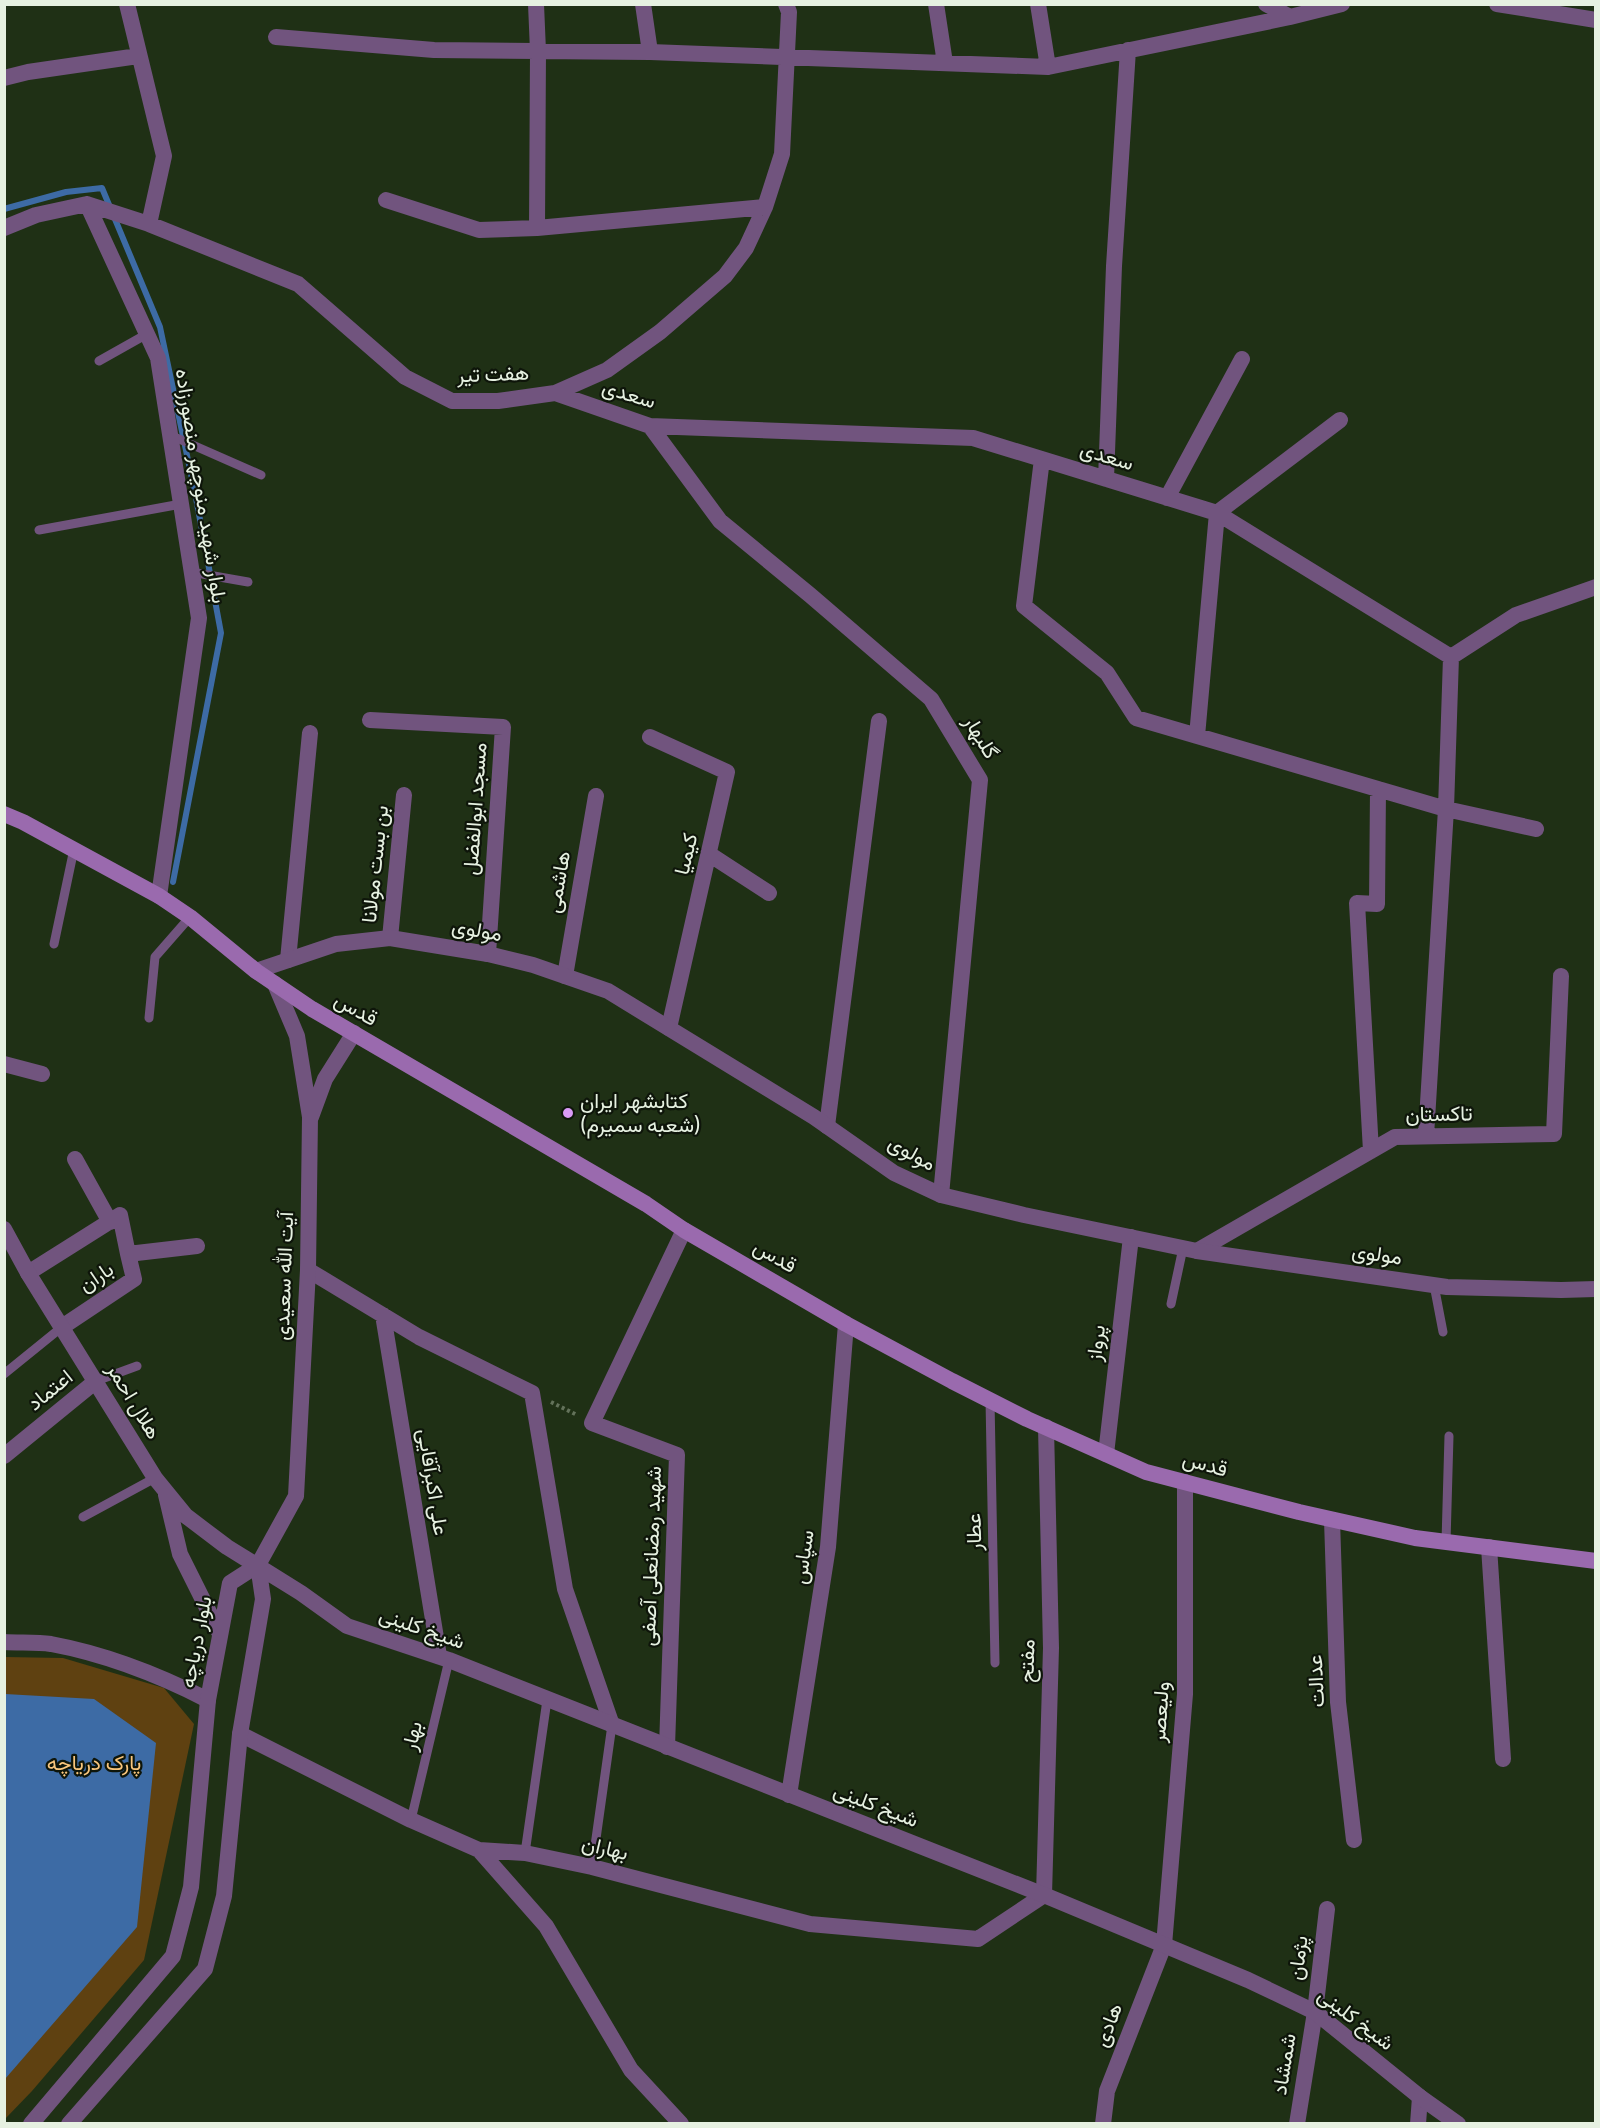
<svg xmlns="http://www.w3.org/2000/svg" width="1600" height="2128" font-family="Cabin,Vazirmatn,sans-serif">
  <style>
    .green { fill: #5f4111 }
    .water { fill: #3d6ba5 }
    .lines { fill: none; stroke-linecap: round; stroke-linejoin: round }
    .stream { stroke: #3d6ba5; stroke-width: 6 }
    .path { stroke: #63725a; stroke-width: 4; stroke-dasharray: 3 3; stroke-linecap: butt }
    .service { stroke: #71547e; stroke-width: 9 }
    .minor { stroke: #71547e; stroke-width: 16 }
    .tertiary { stroke: #71547e; stroke-width: 16 }
    .secondary { stroke: #9a6aae; stroke-width: 16 }
    .poi-dot { fill: #da9af6; stroke: #0e150a; stroke-width: 2 }
    .labels { text-anchor: middle; stroke-width: 4.5; stroke-linejoin: round; paint-order: stroke }
    .street-label { font-size: 21px; fill: #e6f1e1; stroke: #0e150a }
    .poi-label { font-size: 21px; fill: #e6f1e1; stroke: #0e150a; text-anchor: start }
    .park-label { font-size: 21px; fill: #f9c67d; stroke: #0e150a }
  </style>
  <rect width="100%" height="100%" fill="#1f3015"/>
  <path class="green" d="M5 1657 63 1658 164 1688 194 1724 144 1960 32 2091 5 2119Z"/>
  <path class="water" d="M5 1694 94 1699 156 1743 137 1927 5 2079Z"/>
  <g class="lines">
    <path class="stream" d="M4 209 66 192 102 188 160 327 196 498 221 633 173 882"/>
    <path class="path" d="M551 1402 577 1415"/>
    <path class="service" d="M99 361 147 334
      M170 435 261 475
      M39 530 181 504
      M191 572 248 582
      M54 944 74 849
      M149 1018 155 957 190 917
      M1434 1285 1443 1332
      M1171 1304 1183 1248
      M4 1374 62 1327
      M96 1381 137 1366
      M990 1400 995 1663
      M83 1517 155 1478
      M1446 1542 1449 1436
      M411 1820 449 1660
      M525 1853 547 1700
      M592 1867 612 1725"/>
    <path class="minor" d="M127 4 164 156 149 224
      M536 4 538 51 537 228
      M643 4 650 52
      M936 4 945 63
      M1038 4 1048 67
      M1266 4 1290 17 1342 4
      M1497 4 1596 20
      M276 37 434 50 650 52 1048 67 1290 17
      M4 78 28 72 138 56
      M386 200 479 230 537 228 765 207
      M87 204 158 358 199 618 159 896
      M4 228 36 215 87 204 149 224 298 284 405 377 452 401H498L555 393 607 370 660 332 725 276 746 248 765 207 782 154 789 12 786 4
      M555 393 650 426 973 438 1217 513 1451 657 1516 615 1596 587
      M650 426 720 521 810 595 931 699 980 780 941 1195
      M1042 459 1024 606 1107 673 1136 718 1446 809 1536 829
      M1106 479 1114 266 1128 50
      M1167 498 1242 359
      M370 720 503 727 488 954
      M1197 736 1217 513 1340 420
      M650 737 727 772 669 1028
      M709 854 769 893
      M390 938 404 795
      M288 960 310 733
      M565 976 596 796
      M4 1064 42 1074
      M827 1126 879 721
      M1426 1136 1446 809 1451 657
      M1371 1151 1357 903 1377 904 1378 789
      M75 1159 110 1222
      M1197 1251 1395 1137 1554 1134 1561 976
      M308 1270 419 1337 532 1393 565 1589 612 1725
      M28 1273 120 1215 128 1254 197 1246
      M383 1315 439 1656
      M62 1327 134 1279 128 1254
      M1106 1454 1131 1237
      M4 1456 96 1381
      M1332 1520 1338 1702 1354 1840
      M1489 1547 1503 1759
      M4 1642C20 1643 36 1642 51 1644 105 1654 159 1675 208 1700
      M240 1734 411 1820 479 1850 525 1853 592 1867 810 1924 978 1939 1044 1895 1051 1648 1046 1427
      M667 1747 677 1455 592 1423 684 1230
      M789 1795 828 1547 846 1324
      M479 1850 546 1926 631 2070 681 2124
      M1103 2124 1107 2091 1164 1945 1185 1694V1482
      M1297 2124 1315 2012 1327 1909
      M1418 2124 1420 2097"/>
    <path class="tertiary" d="M256 971 336 944 390 938 488 954 533 965 608 991 814 1117 894 1173 941 1195 1024 1215 1197 1251 1447 1287 1561 1290 1596 1289
      M311 1117 325 1079 354 1033
      M4 1229 28 1273 155 1478 186 1516 227 1547 301 1593 347 1626 449 1660 1044 1895 1248 1980 1315 2012 1420 2097 1458 2124
      M166 1495 180 1554 220 1634
      M31 2124 173 1956 191 1887 208 1700 230 1583 258 1565 296 1496 308 1270 310 1117 297 1036 275 984
      M69 2124 205 1969 224 1896 240 1734 263 1599 258 1565"/>
    <path class="secondary" d="M4 814 23 822 159 896 190 917 256 971 312 1009 646 1204 684 1230 846 1324 952 1381 1027 1419 1146 1472 1299 1512 1415 1538 1596 1561"/>
  </g>
  <circle class="poi-dot" cx="568" cy="1113" r="6"/>
  <g class="labels">
    <g class="street-label">
      <text transform="translate(493 374) rotate(-2)" y="7">هفت تیر</text>
      <text transform="translate(629 394) rotate(17)" y="7">سعدی</text>
      <text transform="translate(1107 456) rotate(17)" y="7">سعدی</text>
      <text transform="translate(201 486) rotate(81)" y="7">بلوار شهید منوچهر منصورزاده</text>
      <text transform="translate(981 737) rotate(59)" y="7">گلبهار</text>
      <text transform="translate(475 809) rotate(-86)" y="7">مسجد ابوالفضل</text>
      <text transform="translate(686 854) rotate(-77)" y="7">کیمیا</text>
      <text transform="translate(375 864) rotate(-84)" y="7">بن بست مولانا</text>
      <text transform="translate(558 882) rotate(-80)" y="7">هاشمی</text>
      <text transform="translate(477 930) rotate(10)" y="7">مولوی</text>
      <text transform="translate(356 1009) rotate(30)" y="7">قدس</text>
      <text transform="translate(1439 1114) rotate(-1)" y="7">تاکستان</text>
      <text transform="translate(912 1153) rotate(29)" y="7">مولوی</text>
      <text transform="translate(1377 1254) rotate(8)" y="7">مولوی</text>
      <text transform="translate(775 1256) rotate(30)" y="7">قدس</text>
      <text transform="translate(284 1276) rotate(-88)" y="7">آیت الله سعیدی</text>
      <text transform="translate(96 1277) rotate(-34)" y="7">باران</text>
      <text transform="translate(1096 1343) rotate(-83)" y="7">پرواز</text>
      <text transform="translate(50 1390) rotate(-39)" y="7">اعتماد</text>
      <text transform="translate(134 1401) rotate(59)" y="7">هلال احمر</text>
      <text transform="translate(1205 1464) rotate(15)" y="7">قدس</text>
      <text transform="translate(433 1482) rotate(81)" y="7">علی اکبرآقایی</text>
      <text transform="translate(974 1532) rotate(-91)" y="7">عطار</text>
      <text transform="translate(651 1556) rotate(-88)" y="7">شهید رمضانعلی آصفی</text>
      <text transform="translate(803 1557) rotate(-82)" y="7">سپاس</text>
      <text transform="translate(422 1628) rotate(19)" y="7">شیخ کلینی</text>
      <text transform="translate(196 1642) rotate(-79)" y="7">بلوار دریاچه</text>
      <text transform="translate(1027 1661) rotate(-89)" y="7">مفتح</text>
      <text transform="translate(1316 1681) rotate(-93)" y="7">عدالت</text>
      <text transform="translate(1160 1712) rotate(-86)" y="7">ولیعصر</text>
      <text transform="translate(412 1736) rotate(-77)" y="7">بهار</text>
      <text transform="translate(876 1805) rotate(21)" y="7">شیخ کلینی</text>
      <text transform="translate(605 1848) rotate(13)" y="7">بهاران</text>
      <text transform="translate(1298 1958) rotate(-83)" y="7">پژمان</text>
      <text transform="translate(1356 2019) rotate(37)" y="7">شیخ کلینی</text>
      <text transform="translate(1108 2025) rotate(-69)" y="7">هادی</text>
      <text transform="translate(1284 2064) rotate(-81)" y="7">شمشاد</text>
    </g>
    <g class="poi-label">
      <text x="580" y="1108">کتابشهر ایران<tspan x="580" dy="24">(شعبه سمیرم)</tspan></text>
    </g>
    <g class="park-label">
      <text x="94" y="1770">پارک دریاچه</text>
    </g>
  </g>
  <rect width="1600" height="2128" fill="none" stroke="#e6f1e1" stroke-width="12"/>
</svg>
